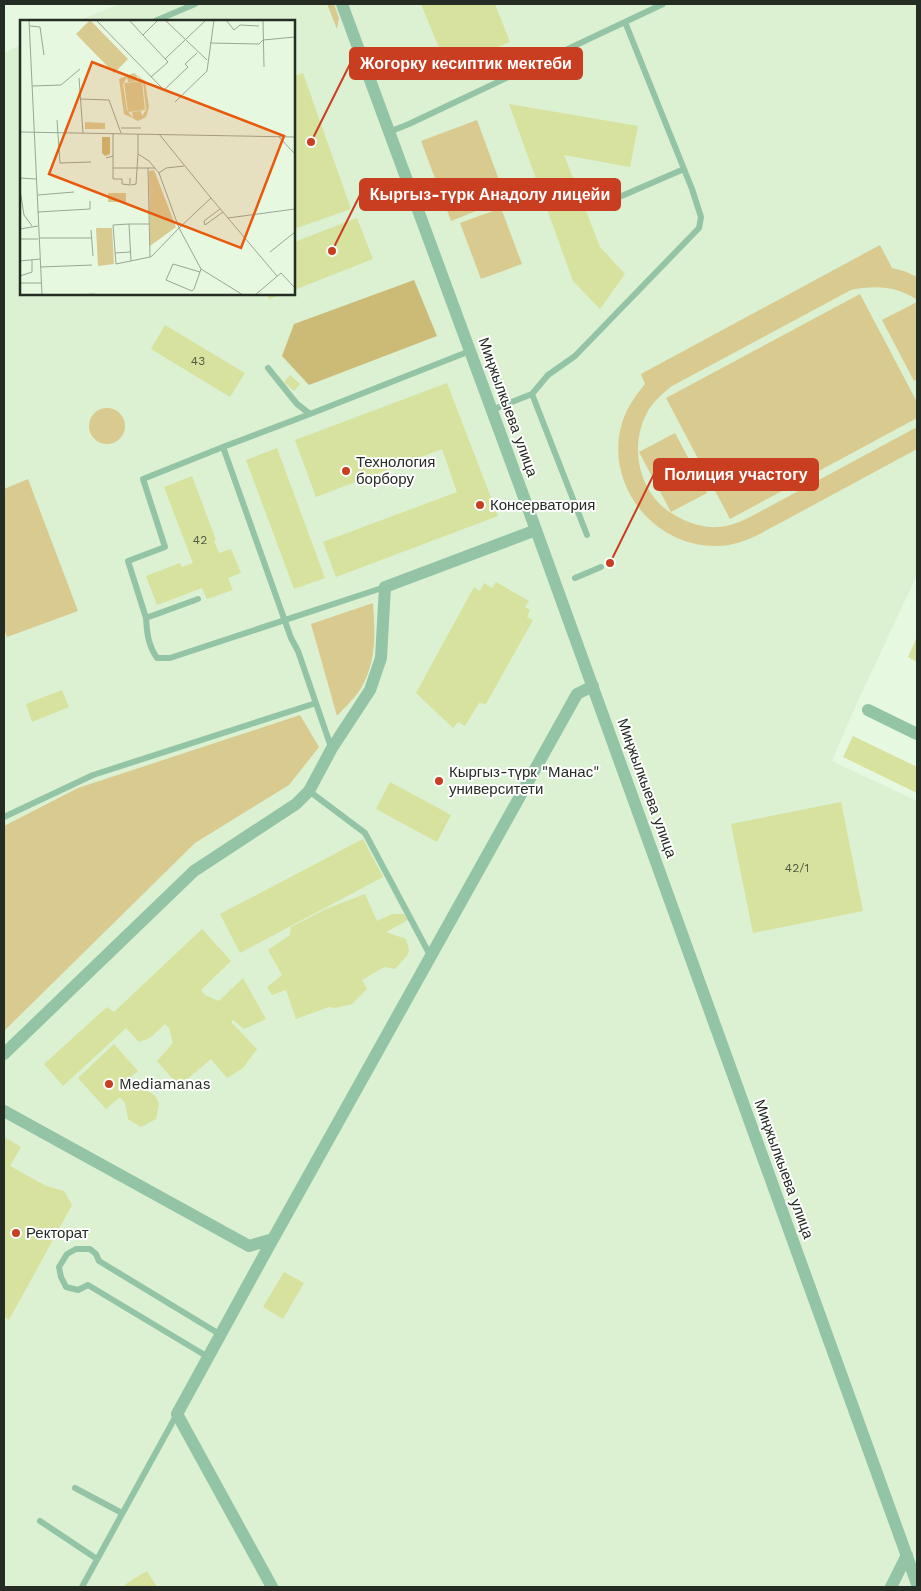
<svg xmlns="http://www.w3.org/2000/svg" width="921" height="1591" font-family="'Work Sans',sans-serif">
  <style>
    .built { fill: #dbf1d2 }
    .green { fill: #d9ca90 }
    .forest { fill: #cb7 }
    .building { fill: #d6e29d }
    .lines { fill: none; stroke-linecap: round; stroke-linejoin: round }
    .service { stroke: #92c4a5; stroke-width: 6 }
    .minor { stroke: #92c4a5; stroke-width: 12 }
    .poi-dot { fill: #c93e21; stroke: #fff; stroke-width: 2 }
    .labels { text-anchor: middle; stroke-width: 4; stroke-linejoin: round; paint-order: stroke }
    .number-label { font-size: 12px; fill: #515a42 }
    .street-label { font-size: 15px; fill: #252c23; stroke: #fff }
    .poi-label { font-size: 15px; fill: #252c23; stroke: #fff; text-anchor: start }
    .inset-road { fill: none; stroke: #99a694; stroke-width: 1 }
    .view { fill: #e8590c; fill-opacity: 0.15; stroke: #e8590c; stroke-width: 2.5 }
    .inset-edge { fill: none; stroke: #252c23; stroke-width: 2.5 }
    .leader { fill: none; stroke: #c93e21; stroke-width: 2 }
    .callout-dot { fill: #c93e21; stroke: #fff; stroke-width: 2 }
    .callout { fill: #c93e21; stroke: #c93e21; stroke-width: 2 }
    .callout-label { font-size: 16px; text-anchor: middle; font-weight: bold; fill: #fff }
  </style>
  <rect width="100%" height="100%" fill="#e7f8e0"/>
  <path class="built" d="M119 4H917V575L856 705 832 761 917 801V1587H4V53L21 45V294H294V21H78Z"/>
  <path class="green" d="M327 4H334L339 18 337 29Z
    M477 120 506 199 451 221 421 141Z
    M501 208 522 264 481 279 460 223Z
    M880 245 892 268 904 271 917 277V300C898 286 874 285 851 290L672 386C663 393 654 401 648 411 627 448 640 498 678 517 691 524 705 528 719 527 731 526 742 521 752 516L917 427V449L758 535C745 541 732 546 718 546 653 548 602 482 623 420 628 406 636 395 645 384L641 374Z
    M860 294 917 402V418L730 519 666 398Z
    M917 302V379L914 381 882 320Z
    M89 426a18 18 0 1 1 36 0a18 18 0 1 1-36 0Z
    M675 433 707 493 671 512 639 452Z
    M28 479 78 611 7 637 4 628V489Z
    M373 603C375 634 377 662 360 690 354 699 344 708 337 716L311 624Z
    M300 715 319 747 289 785 195 843 4 1031V826L78 788Z"/>
  <path class="forest" d="M414 280 437 336 309 385 282 356 294 324Z"/>
  <path class="building" d="M421 4H495L510 42 490 50 493 57 470 66 467 59 447 67Z
    M303 73 351 209 294 229V76Z
    M509 104 638 126 630 167 564 155 600 247 625 274 600 309 573 281Z
    M357 218 373 259 294 290V242Z
    M267 294H283L269 299Z
    M165 325 245 373 230 397 151 349Z
    M290 375 300 384 294 391 284 382Z
    M447 383 498 516 336 577 323 542 457 492 442 449 316 497 295 440Z
    M277 448 325 578 294 589 246 460Z
    M192 476 216 540 214 541 219 553 231 549 241 573 228 578 233 590 207 599 202 588 157 605 146 576 180 563 182 567 193 563 164 487Z
    M496 582 529 601 525 607 530 610 527 617 533 620 486 704 479 703 465 726 458 722 453 728 416 693 474 587 480 591 484 583 492 588Z
    M917 637V662L908 657Z
    M62 690 69 707 32 722 26 704Z
    M853 736 917 767V793L843 757Z
    M390 782 451 815 437 842 376 809Z
    M841 802 863 911 753 933 731 824Z
    M363 839 383 877 240 953 220 914Z
    M365 894 377 921 392 914H404L408 920 386 932 406 939 409 950 407 956 395 969 384 967 362 980 367 989 352 1004 336 1008 329 1007 296 1019 286 990 272 995 267 987 282 975 268 950 290 935 291 927 326 909Z
    M202 929 231 961 201 990 205 995 219 1001 243 978 266 1019 244 1029 233 1020 231 1022 257 1049 243 1068 227 1078 211 1059 179 1086 157 1061 173 1043 169 1028 165 1024 150 1038 139 1042 126 1028 63 1086 44 1064 107 1007 114 1012Z
    M114 1044 138 1071 130 1078 140 1089 150 1092 156 1097 159 1104 156 1119 141 1127 128 1119 125 1103 120 1097 106 1109 78 1078Z
    M4 1137 21 1147 10 1166 46 1186 64 1191 72 1205 9 1320 4 1316Z
    M284 1272 304 1283 283 1319 263 1307Z
    M147 1571 157 1587H122L132 1580Z"/>
  <g class="lines">
    <path class="service" d="M155 21 195 4
      M389 132 409 124 663 4
      M610 201 684 169
      M268 368 297 404 310 414 470 351
      M532 394 587 535
      M492 410 532 394 548 375 575 356 699 228 701 217 692 189 625 22
      M310 414 223 447 291 638 298 651 331 747
      M575 578 601 567
      M198 599 146 618 128 561 165 547 143 479 223 447
      M146 618C147 633 148 645 157 658H170L385 587
      M309 791 365 833 431 957
      M4 817 93 775 316 703
      M208 1357 88 1285 78 1290 66 1287 61 1277 59 1267 67 1254 76 1249H90L96 1254 99 1261 221 1335
      M75 1488 122 1513
      M40 1521 97 1559
      M82 1587 177 1414"/>
    <path class="minor" d="M342 4 536 530 917 1584
      M868 710 917 734
      M4 1054 194 871 296 804 309 791 332 748 370 690 381 658 385 587 536 530
      M4 1111 249 1246 273 1239 577 694 593 686
      M272 1587 177 1414 274 1237
      M891 1587 907 1555"/>
  </g>
  <g class="poi-dot">
    <circle cx="346" cy="471" r="5"/>
    <circle cx="480" cy="505" r="5"/>
    <circle cx="439" cy="781" r="5"/>
    <circle cx="109" cy="1084" r="5"/>
    <circle cx="16" cy="1233" r="5"/>
  </g>
  <g class="labels">
    <g class="number-label">
      <text x="198" y="365">43</text>
      <text x="200" y="544">42</text>
      <text x="797" y="872">42/1</text>
    </g>
    <g class="street-label">
      <text transform="translate(508 407) rotate(70)" y="5">Миңжылкыева улица</text>
      <text transform="translate(647 788) rotate(70)" y="5">Миңжылкыева улица</text>
      <text transform="translate(784 1169) rotate(70)" y="5">Миңжылкыева улица</text>
    </g>
    <g class="poi-label">
      <text x="356" y="467">Технология<tspan x="356" dy="17">борбору</tspan></text>
      <text x="490" y="510">Консерватория</text>
      <text x="449" y="777">Кыргыз-түрк "Манас"<tspan x="449" dy="17">университети</tspan></text>
      <text x="119" y="1089">Mediamanas</text>
      <text x="26" y="1238">Ректорат</text>
    </g>
  </g>
  <g transform="translate(20 20)">
    <rect width="275" height="275" fill="#e7f8e0"/>
    <path d="M70 0 108 39 94 53 56 14ZM114 53 125 61 129 87 126 97 118 101 104 94 99 59ZM117 56 123 62 126 90 122 96 121 91 112 92 113 98 107 90 103 64 107 57 108 62 117 61ZM122 61 125 90 108 92 104 63ZM65 102 85 103V109H65ZM134 150 156 207 130 226 129 151ZM88 173H106V182H88ZM76 208H92L94 244 78 246Z" fill="#d9ca90" fill-rule="evenodd"/>
    <path d="M82 117H90V134L85 136 82 133Z" fill="#cb7"/>
    <path class="inset-road" d="M9 0 22 275M76 0 144 70 168 47 165 44 177 33M109 0 148 42 131 57M145 0 187 40M206 0 214 10 220 5 239 6M243 0 244 47M10 6 20 7 24 35M123 15 138 0M243 20 275 17M190 23 239 24 243 20M145 39 186 0M59 58 63 113M12 66 41 65 60 49M60 79 89 80 101 113M155 82 187 51 194 0M37 100 40 143 71 142M101 108H121M0 112 275 117M118 114V134L129 141 139 153 159 208 191 178 139 114M259 117 275 134M93 136V148H135M86 138 93 136V113M93 148V159H102V164L110 165V158M128 148 130 237M139 153 146 148 164 146M0 158 16 159M111 165 116 164 118 134M0 170 4 195 12 206M18 175 54 172M191 178 257 256M200 189 184 201 185 205 203 192M18 192 70 189V181M208 198 275 189M109 204H129M0 209 18 206M71 210 73 236M19 218H72M0 219H18M250 232 275 212M95 233 110 232M0 241 20 239M111 241 109 204 93 205 96 244 130 237 132 236 159 208 181 249 223 275M21 247 72 245M180 252 153 244 146 260 172 271 174 269 181 249M0 256 12 252V240M0 263H21M54 275 75 274M235 275 261 253 275 268"/>
    <path class="view" d="M72 42 264 116 221 228 29 154Z"/>
    <rect width="275" height="275" class="inset-edge"/>
  </g>
  <path class="leader" d="M311 142L350 64M332 251L360 195M610 563L654 474"/>
  <g class="callout-dot">
    <circle cx="311" cy="142" r="5"/>
    <circle cx="332" cy="251" r="5"/>
    <circle cx="610" cy="563" r="5"/>
  </g>
  <g class="callout">
    <rect x="350" y="48" width="232" height="31" rx="5"/>
    <rect x="360" y="179" width="260" height="31" rx="5"/>
    <rect x="654" y="459" width="164" height="31" rx="5"/>
  </g>
  <g class="callout-label">
    <text x="466" y="69">Жогорку кесиптик мектеби</text>
    <text x="490" y="200">Кыргыз-түрк Анадолу лицейи</text>
    <text x="736" y="480">Полиция участогу</text>
  </g>
  <rect width="921" height="1591" fill="none" stroke="#252c23" stroke-width="10"/>
</svg>
